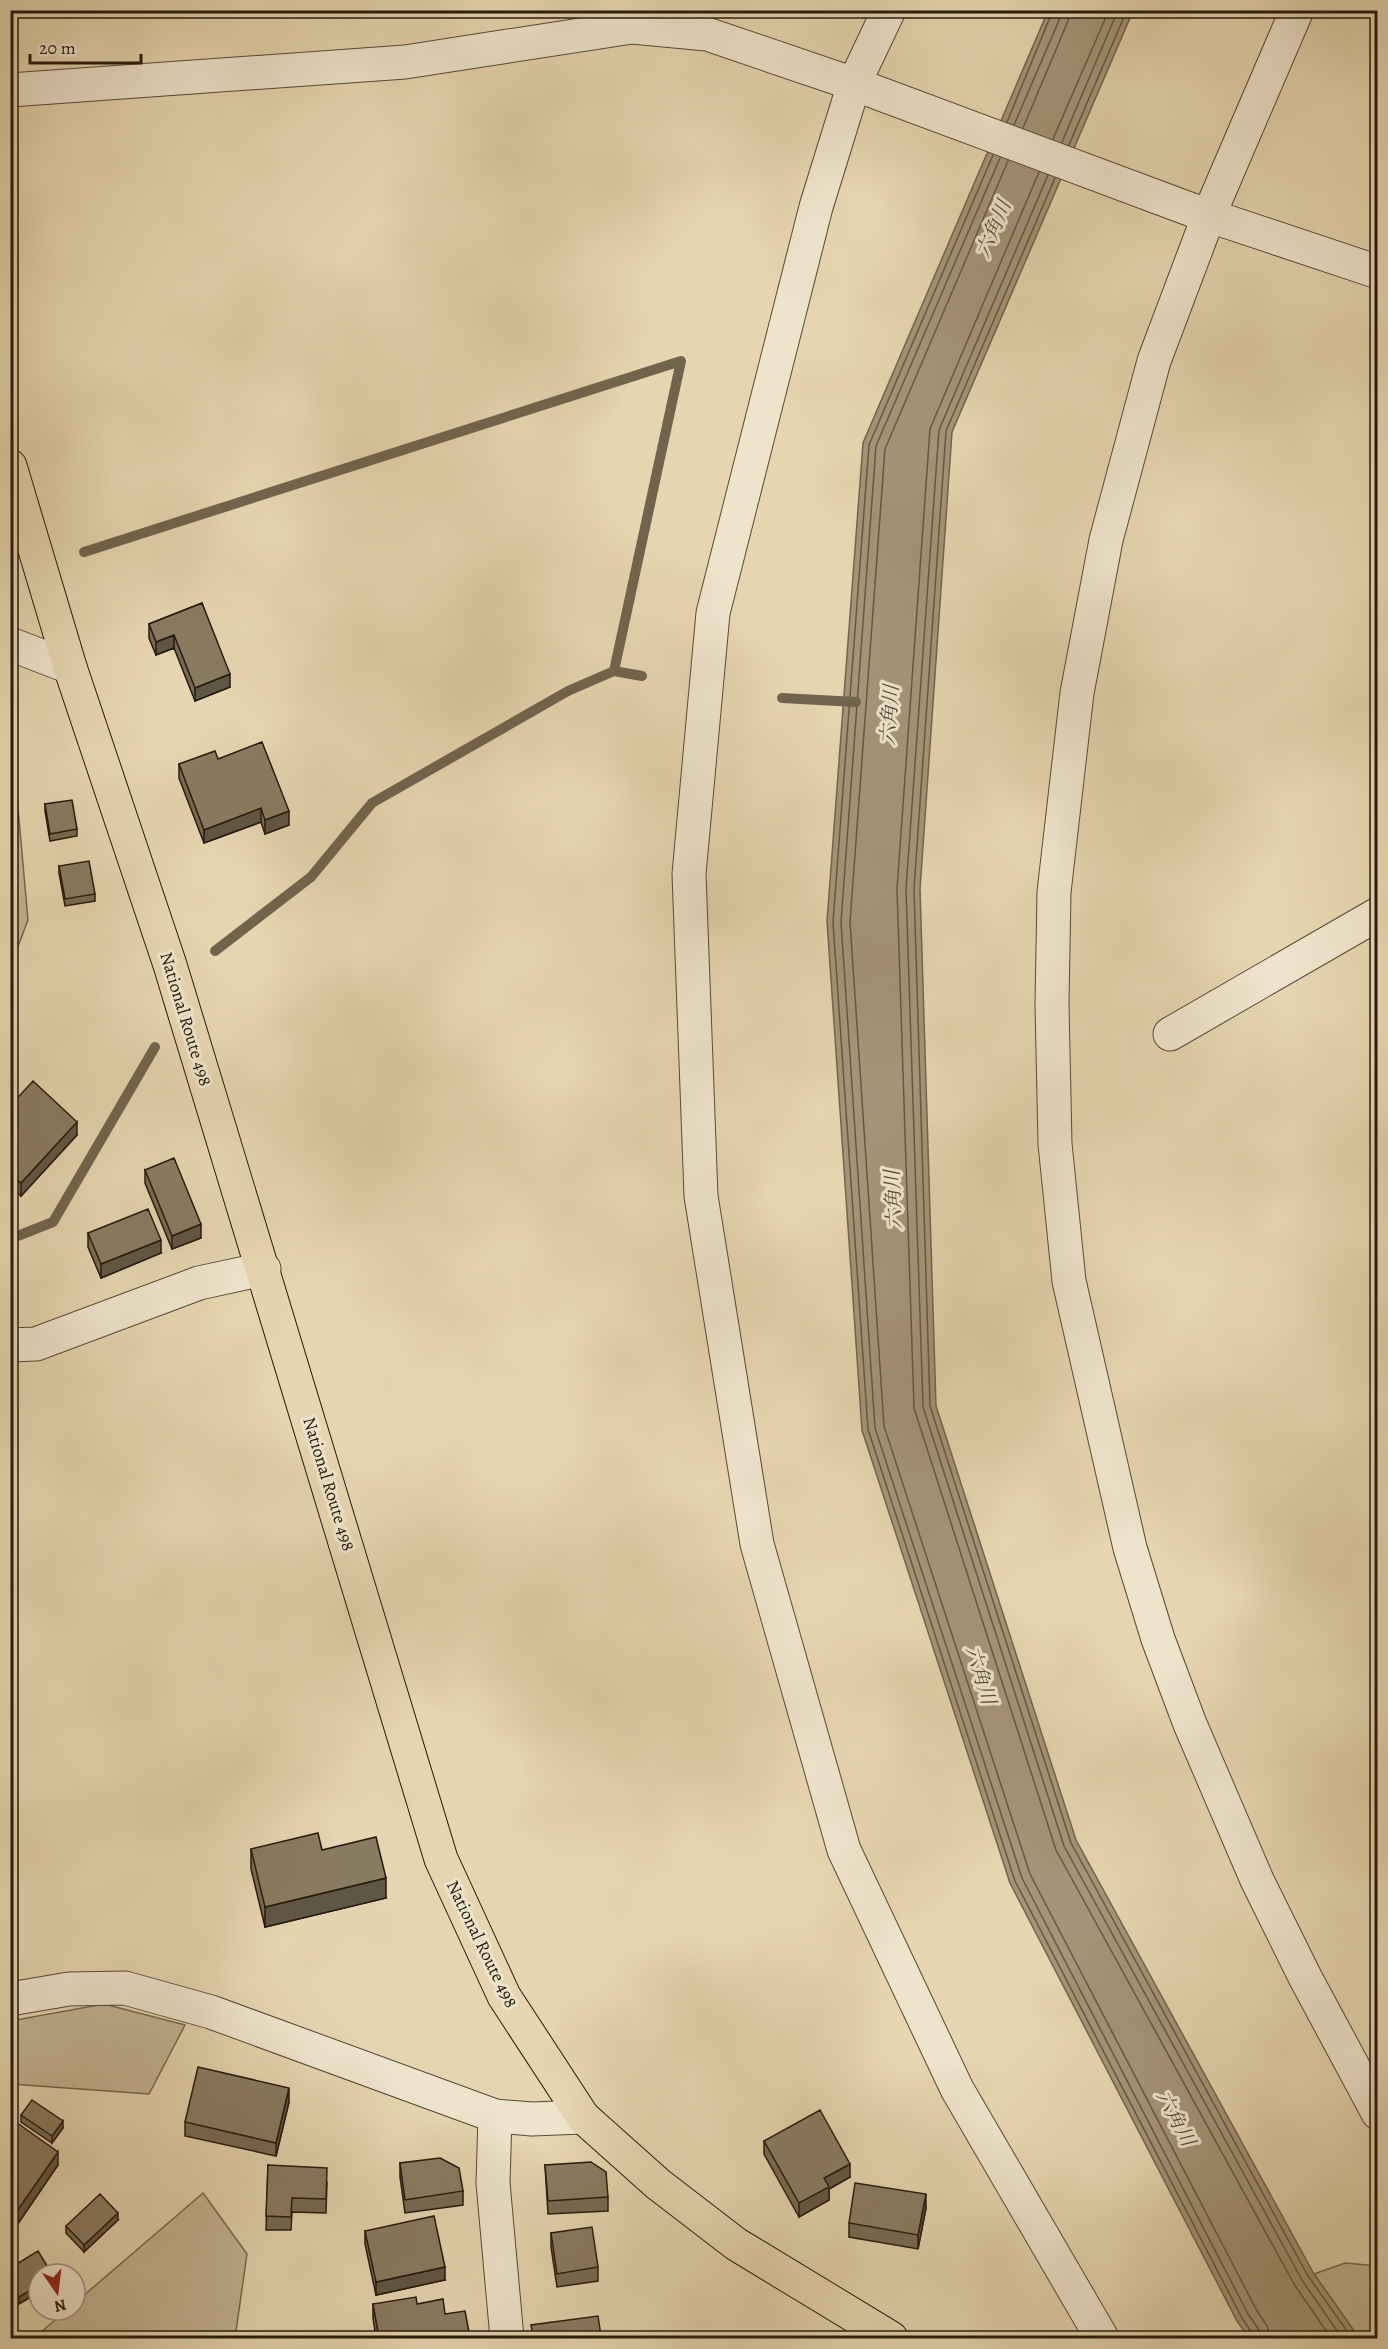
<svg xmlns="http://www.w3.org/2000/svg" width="1388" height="2349" font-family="Alegreya,'Noto Serif JP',serif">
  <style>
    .green { fill: #c4b594; stroke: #746850; stroke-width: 1.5 }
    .water { fill: #a49578; stroke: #71644d; stroke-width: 1.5 }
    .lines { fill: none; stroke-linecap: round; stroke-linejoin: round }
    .shore { stroke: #645842; stroke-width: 1.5 }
    .stream { stroke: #71644d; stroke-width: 10 }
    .minor-casing { stroke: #554935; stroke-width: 35 }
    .highway-casing { stroke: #251a0c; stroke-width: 35 }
    .minor { stroke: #eee4cc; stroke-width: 33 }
    .highway { stroke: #e5d5b0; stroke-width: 33 }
    .wall { fill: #766a53; stroke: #251a0c; stroke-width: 1.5 }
    .shaded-wall { fill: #605644; stroke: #251a0c; stroke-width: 1.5 }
    .building { fill: #897b61; stroke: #251a0c; stroke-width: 1.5 }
    .labels { text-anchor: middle; stroke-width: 6; stroke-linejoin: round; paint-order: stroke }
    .street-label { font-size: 18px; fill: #251a0c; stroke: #eee4cc }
    .water-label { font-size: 20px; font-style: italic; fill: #584b37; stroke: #eee4cc }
  </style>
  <rect width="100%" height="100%" fill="#e5d5b0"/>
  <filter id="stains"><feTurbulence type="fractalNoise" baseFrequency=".00333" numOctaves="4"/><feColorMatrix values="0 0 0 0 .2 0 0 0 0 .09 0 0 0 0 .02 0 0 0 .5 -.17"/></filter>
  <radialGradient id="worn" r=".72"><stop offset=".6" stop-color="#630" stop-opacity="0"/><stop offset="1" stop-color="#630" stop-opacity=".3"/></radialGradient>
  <path class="green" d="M17 797 28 920 11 965 10 798Z
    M104 2004 185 2025 149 2094 11 2084 10 2021Z
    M203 2193 247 2254 235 2338H34L67 2310H75V2303Z
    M1345 2263 1377 2266V2338H1359L1314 2274Z"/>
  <path class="water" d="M1048 11H1133L952 432 920 889 936 1406 1076 1840 1314 2274 1359 2338H1249L1237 2321 1010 1883 862 1430 827 921 863 443Z"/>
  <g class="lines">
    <path class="shore" d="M1007 122 1053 10
      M1014 125 1060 18 1061 10
      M1023 128 1068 21 1070 10
      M1053 139 1109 10
      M1062 142 1118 10
      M1069 145 1127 10
      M993 155 869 445 833 922 868 1429 1015 1881 1242 2318 1252 2333 1253 2338
      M1000 158 876 446 841 922 875 1428 1022 1878 1248 2314 1259 2330 1261 2338
      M1008 161 885 449 850 922 884 1426 1030 1874 1256 2309 1267 2326 1270 2338
      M1039 172 930 429 897 889 914 1408 1056 1850 1294 2284 1331 2338
      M1048 175 939 430 906 889 923 1407 1064 1846 1302 2280 1342 2338
      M1055 178 946 431 914 889 930 1406 1071 1843 1308 2276 1352 2338"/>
    <path class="stream" d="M84 552 681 361 614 671
      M782 698 856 702
      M215 951 311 877 372 803 568 691 614 671 642 676
      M10 1239 53 1222 155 1047"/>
    <defs>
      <path id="minor" d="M889 10 854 84 816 207 713 613 689 874 701 1196 757 1544 844 1850 957 2089 1102 2338
        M1297 10 1209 215 1154 361 1106 540 1077 693 1054 892 1052 1004 1055 1144 1069 1281 1130 1548 1158 1639 1190 1724 1257 1880 1305 1977 1378 2113
        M10 90 405 62 632 27 707 34 854 84 1192 210 1378 272
        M10 644 70 667
        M1170 1034 1378 914
        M10 1345 36 1344 199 1283 264 1269
        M10 1999 69 1989 125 1988 211 2012 495 2116 532 2119 583 2117
        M495 2116 493 2183 507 2338"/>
      <path id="highway" d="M10 466 70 667 170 965 441 1859 504 1996 583 2117 658 2184 736 2244 891 2338"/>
    </defs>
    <use href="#minor" class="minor-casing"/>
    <use href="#highway" class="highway-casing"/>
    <use href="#minor" class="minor"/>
    <use href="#highway" class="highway"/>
  </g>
  <path class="wall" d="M202 603 230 687 195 701 174 648 156 655 149 638V624Z
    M218 759 289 825 265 834 261 822 204 843 179 778V764Z
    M45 804 77 829V836L50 841 45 811Z
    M59 866 95 894V901L65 906 59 873Z
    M10 1106 77 1135 21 1196 10 1187Z
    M145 1170 201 1238 172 1249 145 1183Z
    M88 1233 161 1253 101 1278 88 1247Z
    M251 1849 322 1850 386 1898 265 1927 251 1869Z
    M289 2102 276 2156 185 2136V2122Z
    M21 2115 63 2128 52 2143 21 2122Z
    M10 2124 58 2165 17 2225 10 2221Z
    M764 2141 850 2177 829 2189V2200L799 2217 764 2154Z
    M400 2163 463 2191V2205L405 2213 400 2177Z
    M268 2165 327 2182 326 2213 292 2212 291 2230H266Z
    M545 2165 608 2197V2211L548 2214Z
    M926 2208 918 2249 849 2237V2223Z
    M118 2220 84 2252 66 2233V2226Z
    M365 2231 445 2280 376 2295 365 2244Z
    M551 2233 598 2267V2281L557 2287 551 2247Z
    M10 2268 39 2274V2292L19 2304 10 2289Z
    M373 2304H417L445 2314 469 2332V2338H376L373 2318Z"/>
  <path class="shaded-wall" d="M174 635V648L156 655V642Z
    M230 674V687L195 701V688Z
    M15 745V758L10 760V746Z
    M261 808V822L204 843V830Z
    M289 811V825L265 834V820Z
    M77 1122V1135L21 1196V1183Z
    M201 1224V1238L172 1249V1236Z
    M161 1240V1253L101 1278V1264Z
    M386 1878V1898L265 1927V1907Z
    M289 2088V2102L276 2156V2143Z
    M63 2121V2128L52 2143V2136Z
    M58 2152V2165L17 2225V2211Z
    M850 2164V2177L829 2189V2200L799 2217V2203L824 2178Z
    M926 2194V2208L918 2249V2235Z
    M118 2213V2220L84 2252V2245Z
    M445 2267V2280L376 2295V2282Z
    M39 2285V2292L19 2304V2297Z"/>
  <path class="building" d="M202 603 230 674 195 688 174 635 156 642 149 624Z
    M10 732 15 745 10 746Z
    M262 742 289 811 265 820 261 808 204 830 179 764 215 751 218 759Z
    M72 800 77 829 50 834 45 804Z
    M89 861 95 894 65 899 59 866Z
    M33 1081 77 1122 21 1183 10 1173V1106Z
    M174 1158 201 1224 172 1236 145 1170Z
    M148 1209 161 1240 101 1264 88 1233Z
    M318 1833 322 1850 376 1837 386 1878 265 1907 251 1849Z
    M198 2067 289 2088 276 2143 185 2122Z
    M32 2100 63 2121 52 2136 21 2115Z
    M820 2110 850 2164 824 2178 829 2187 799 2203 764 2141Z
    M13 2120 58 2152 17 2211 10 2207V2124Z
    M440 2158 459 2168 463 2191 405 2200 400 2163Z
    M591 2162 606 2172 608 2197 548 2201 545 2165Z
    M268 2165 327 2168 326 2199 292 2198 291 2217 266 2216Z
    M855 2183 926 2194 918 2235 849 2223Z
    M100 2194 118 2213 84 2245 66 2226Z
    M434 2216 445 2267 376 2282 365 2231Z
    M592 2227 598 2267 557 2274 551 2233Z
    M38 2251 52 2274H39V2285L19 2297 10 2282V2268Z
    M416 2297 417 2304 443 2299 445 2314 465 2311 469 2332 433 2338H379L373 2304Z
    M598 2316 601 2336 611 2335 612 2338H533L531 2325Z
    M724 2333 725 2338H687Z
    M341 2336 342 2338H331Z"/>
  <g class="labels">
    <g class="street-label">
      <text transform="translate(186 1019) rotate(73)" y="6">National Route 498</text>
      <text transform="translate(329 1484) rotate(73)" y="6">National Route 498</text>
      <text transform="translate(482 1944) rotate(64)" y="6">National Route 498</text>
    </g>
    <g class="water-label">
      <text transform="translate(993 229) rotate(-67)" y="7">六角川</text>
      <text transform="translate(889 715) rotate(-86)" y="7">六角川</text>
      <text transform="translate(893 1200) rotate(-93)" y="7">六角川</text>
      <text transform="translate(981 1675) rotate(73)" y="7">六角川</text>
      <text transform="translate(1176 2118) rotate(62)" y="7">六角川</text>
    </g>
  </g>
  <rect width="1388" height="2349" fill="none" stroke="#e5d5b0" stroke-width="36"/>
  <rect x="12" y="12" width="1364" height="2325" fill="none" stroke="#251a0c" stroke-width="3"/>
  <rect x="18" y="18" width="1352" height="2313" fill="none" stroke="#251a0c" stroke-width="1.5"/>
  <g transform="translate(57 2292) rotate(166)"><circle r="28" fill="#eee4cc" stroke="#9e937f" stroke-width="1.5"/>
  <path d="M0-4.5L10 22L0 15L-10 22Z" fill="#8f2418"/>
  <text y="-9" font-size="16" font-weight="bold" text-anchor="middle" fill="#251a0c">N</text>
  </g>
  <path d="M30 54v9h111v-9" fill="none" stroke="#251a0c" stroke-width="3"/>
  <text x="39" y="54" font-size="18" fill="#251a0c" stroke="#eee4cc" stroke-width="4.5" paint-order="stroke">20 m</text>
  <rect width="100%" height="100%" filter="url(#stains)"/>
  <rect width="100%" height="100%" fill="url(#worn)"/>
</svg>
